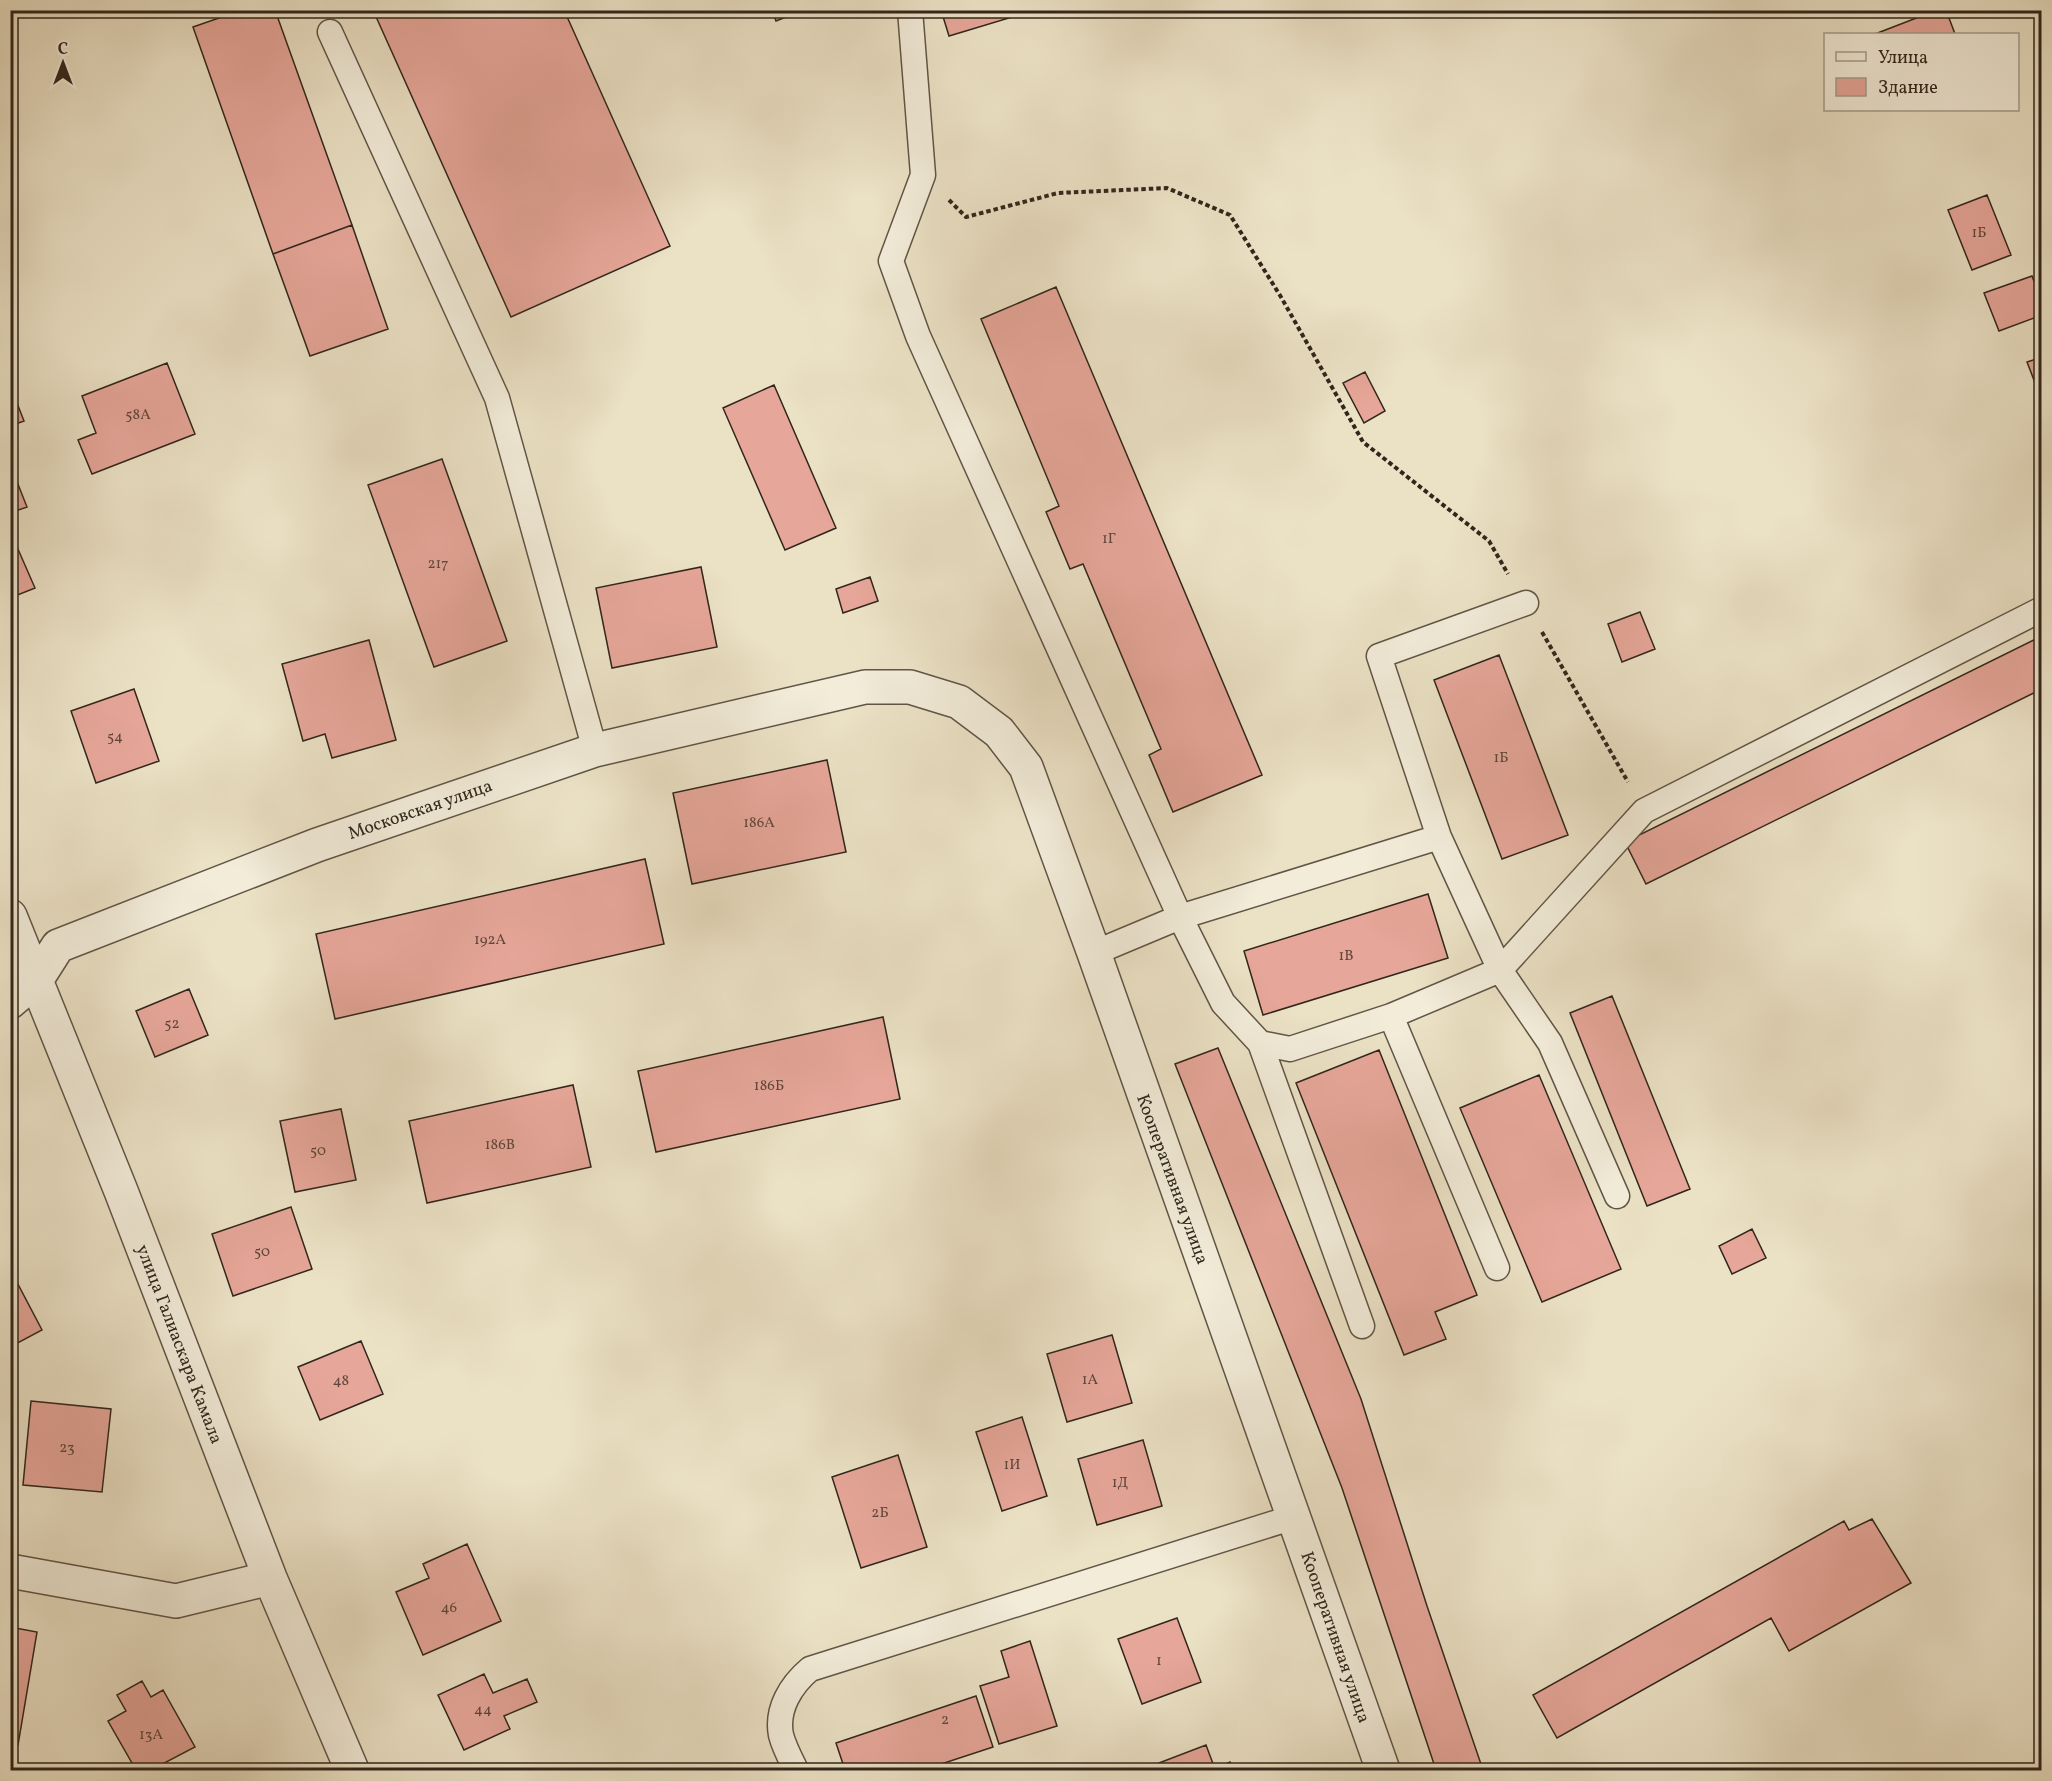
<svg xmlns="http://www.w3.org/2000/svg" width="2052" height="1781" font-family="Vollkorn,serif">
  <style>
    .building { fill: #e6a699; stroke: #31261c; stroke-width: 1.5 }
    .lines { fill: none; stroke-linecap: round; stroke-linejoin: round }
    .lane-casing { stroke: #605546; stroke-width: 27 }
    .street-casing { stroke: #605546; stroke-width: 36 }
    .path { stroke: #31261c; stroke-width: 4; stroke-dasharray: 4.5 3; stroke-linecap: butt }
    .lane { stroke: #f2ecd9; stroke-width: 24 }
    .street { stroke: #f2ecd9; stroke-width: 33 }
    .labels { text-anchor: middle; stroke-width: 4.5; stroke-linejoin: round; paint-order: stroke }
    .number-label { font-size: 15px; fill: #5e463b }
    .street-label { font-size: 18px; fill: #31261c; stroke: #f2ecd9 }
  </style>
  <rect width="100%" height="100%" fill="#ebe1c5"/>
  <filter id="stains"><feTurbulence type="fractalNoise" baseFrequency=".00333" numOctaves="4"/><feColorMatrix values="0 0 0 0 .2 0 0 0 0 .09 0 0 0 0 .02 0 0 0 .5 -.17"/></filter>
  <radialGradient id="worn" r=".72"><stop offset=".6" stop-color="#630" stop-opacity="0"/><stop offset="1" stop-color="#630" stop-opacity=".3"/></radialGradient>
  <path class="building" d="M242 10H275L352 225 273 254 193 27Z
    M373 10H564L670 246 511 317Z
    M772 10H804L776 21Z
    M941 10H1018L1019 15 949 36Z
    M1937 10H1946L1955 34H1875Z
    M1987 195 2011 255 1972 270 1948 210Z
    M352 225 388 329 310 356 273 254Z
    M2032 276 2042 302V315L1999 331 1984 293Z
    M1056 287 1262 775 1173 812 1149 755 1161 749 1083 564 1070 569 1046 512 1059 506 981 319Z
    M2042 357V401L2027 362Z
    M167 363 195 434 92 474 78 440 96 433 82 396Z
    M1365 372 1385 411 1364 423 1343 383Z
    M10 385 24 421 10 426Z
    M774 385 836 528 785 550 723 408Z
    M442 459 507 641 434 667 368 485Z
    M12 469 27 507 10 513V470Z
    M14 540 35 588 10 598V541Z
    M701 567 717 647 612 668 596 588Z
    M870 577 878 601 843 613 836 589Z
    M1640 612 1655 649 1622 662 1608 624Z
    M2042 636V689L1646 884 1625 842Z
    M369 640 396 740 332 758 325 734 303 741 282 664Z
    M1499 655 1568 835 1502 859 1434 680Z
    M134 689 159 761 96 783 71 711Z
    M827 760 846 852 692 884 673 793Z
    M645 859 664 944 335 1019 316 934Z
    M1428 894 1448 958 1263 1015 1244 951Z
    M189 989 208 1035 155 1057 136 1011Z
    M1612 996 1690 1189 1647 1206 1570 1013Z
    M883 1017 900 1099 656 1152 638 1071Z
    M1218 1048 1361 1399 1427 1606 1483 1770H1436L1342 1488 1175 1064Z
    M1379 1050 1477 1295 1435 1312 1446 1339 1404 1355 1296 1083Z
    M1539 1075 1621 1269 1542 1302 1460 1108Z
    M573 1085 591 1167 427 1203 409 1121Z
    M341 1109 356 1180 295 1192 280 1121Z
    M291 1207 312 1269 233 1296 212 1234Z
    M1752 1229 1766 1258 1732 1274 1719 1246Z
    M10 1269 42 1330 10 1347Z
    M1112 1335 1132 1403 1067 1422 1047 1354Z
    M361 1341 383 1394 320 1420 298 1367Z
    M31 1401 111 1409 102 1492 23 1485Z
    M1022 1417 1047 1496 1002 1511 976 1432Z
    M1143 1440 1162 1506 1097 1525 1078 1459Z
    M898 1455 927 1547 861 1568 832 1477Z
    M1872 1519 1911 1583 1789 1651 1771 1618 1557 1738 1533 1695 1844 1521 1849 1530Z
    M467 1544 501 1621 423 1655 396 1592 429 1578 423 1564Z
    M1177 1618 1201 1682 1142 1704 1118 1639Z
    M10 1627 37 1632 18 1745 10 1743Z
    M1030 1641 1057 1726 999 1744 980 1686 1009 1677 1001 1651Z
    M484 1674 493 1693 527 1679 537 1702 504 1716 510 1729 464 1750 438 1695Z
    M142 1681 151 1697 163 1690 195 1747 151 1770H136L108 1721 126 1711 117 1695Z
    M976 1696 993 1747 923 1770H845L836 1743Z
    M1206 1745 1215 1769 1230 1762 1233 1770H1161L1159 1763Z"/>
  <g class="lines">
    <defs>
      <path id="lane" d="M910 10 923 175 891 261 918 336 1180 917 1094 953
        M330 32 497 398 595 750
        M1526 603 1379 656 1439 837 1180 917 1223 1003 1260 1043 1290 1049 1391 1016 1500 970 1644 811 2042 609
        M1439 837 1500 970 1550 1043 1617 1196
        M1391 1016 1497 1268
        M1260 1043 1362 1326
        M796 1770C791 1760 784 1747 781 1735 776 1709 791 1685 810 1669L1294 1517"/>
      <path id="street" d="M10 916 121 1191 270 1578 352 1770
        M10 1002 37 979 58 946 317 845 595 750 865 687H910L959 702 999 732 1026 767 1094 953 1383 1770
        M10 1571 176 1601 270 1578"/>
    </defs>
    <use href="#lane" class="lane-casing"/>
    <use href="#street" class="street-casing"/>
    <path class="path" d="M949 200 966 217 1058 193 1167 188 1230 215 1281 297 1363 442 1489 541 1508 574
      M1542 632 1628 782"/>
    <use href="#lane" class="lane"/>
    <use href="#street" class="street"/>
  </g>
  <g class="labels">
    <g class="number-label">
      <text x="1979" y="237">1Б</text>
      <text x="138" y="419">58А</text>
      <text x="1109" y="543">1Г</text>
      <text x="438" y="568">217</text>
      <text x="115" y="741">54</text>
      <text x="1501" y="762">1Б</text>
      <text x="759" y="827">186А</text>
      <text x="490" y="944">192А</text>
      <text x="1346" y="960">1В</text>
      <text x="172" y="1028">52</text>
      <text x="769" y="1090">186Б</text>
      <text x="500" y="1149">186В</text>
      <text x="318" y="1155">50</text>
      <text x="262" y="1256">50</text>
      <text x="1090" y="1384">1А</text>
      <text x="341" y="1385">48</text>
      <text x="67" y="1452">23</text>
      <text x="1012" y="1469">1И</text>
      <text x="1120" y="1487">1Д</text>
      <text x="880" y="1517">2Б</text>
      <text x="449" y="1612">46</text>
      <text x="1159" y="1665">1</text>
      <text x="483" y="1714">44</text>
      <text x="945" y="1724">2</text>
      <text x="151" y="1739">13А</text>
    </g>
    <g class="street-label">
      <text transform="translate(420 809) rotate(-19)" y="6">Московская улица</text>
      <text transform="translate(1173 1179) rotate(70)" y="6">Кооперативная улица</text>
      <text transform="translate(180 1344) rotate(69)" y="6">улица Галиаскара Камала</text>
      <text transform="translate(1336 1637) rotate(71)" y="6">Кооперативная улица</text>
    </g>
  </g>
  <rect width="2052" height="1781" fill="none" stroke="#ebe1c5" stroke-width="36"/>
  <rect x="12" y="12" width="2028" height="1757" fill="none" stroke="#31261c" stroke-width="3"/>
  <rect x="18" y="18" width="2016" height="1745" fill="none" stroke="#31261c" stroke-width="1.5"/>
  <rect x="1824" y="33" width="195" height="78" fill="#f2ecd9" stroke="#a59d8d" stroke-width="1.5"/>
  <rect x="1836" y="52" width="30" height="9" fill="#f2ecd9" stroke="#a59d8d" stroke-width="1.5"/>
  <text x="1878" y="63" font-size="18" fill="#31261c">Улица</text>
  <rect x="1836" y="78" width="30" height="18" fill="#e6a699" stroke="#a59d8d" stroke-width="1.5"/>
  <text x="1878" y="93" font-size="18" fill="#31261c">Здание</text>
  <g transform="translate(63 63)" stroke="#f2ecd9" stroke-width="4.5" paint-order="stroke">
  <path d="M0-4.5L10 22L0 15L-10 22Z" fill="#31261c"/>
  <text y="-9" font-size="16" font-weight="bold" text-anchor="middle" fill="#31261c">С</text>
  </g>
  <rect width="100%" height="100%" filter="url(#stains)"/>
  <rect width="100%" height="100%" fill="url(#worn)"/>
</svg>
